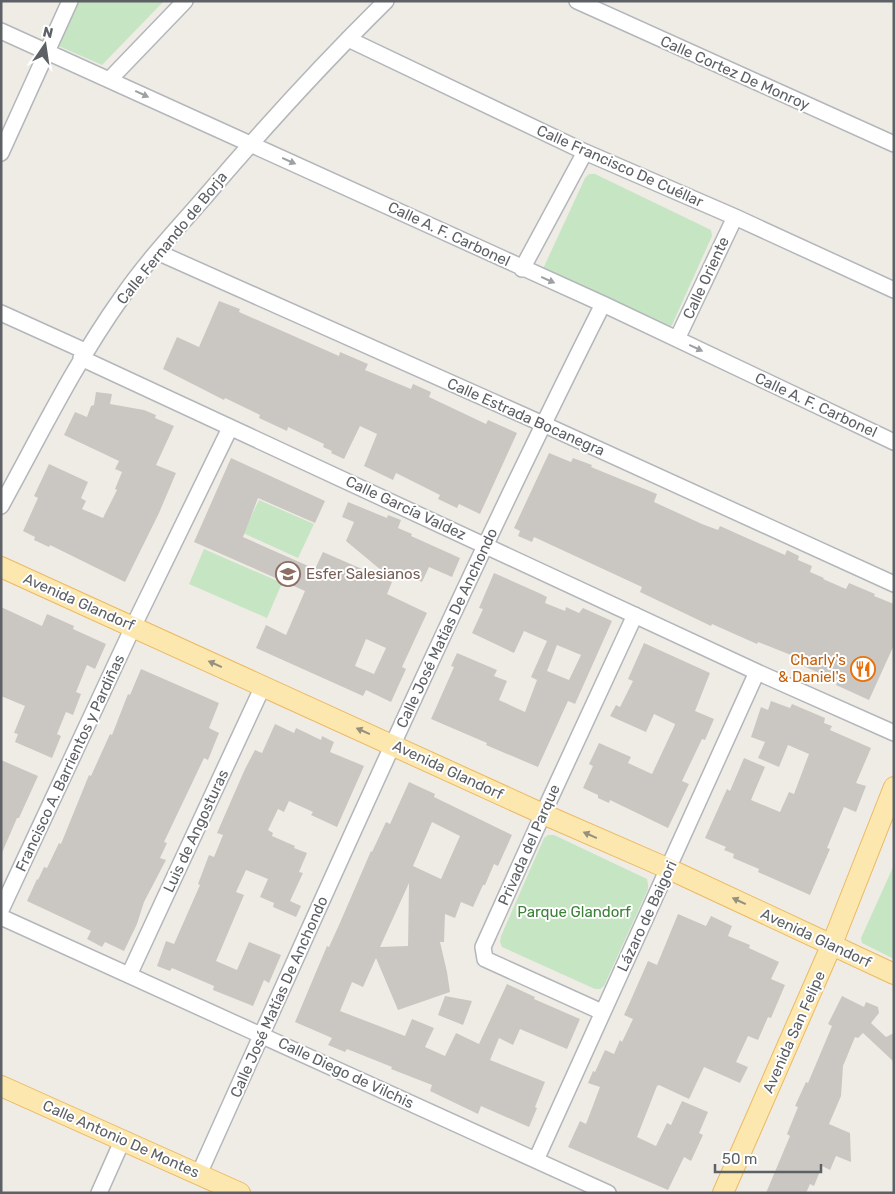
<svg xmlns="http://www.w3.org/2000/svg" width="895" height="1194" font-family="Rubik,sans-serif">
  <style>
    .green { fill: #c6e5c3 }
    .building { fill: #cac7c2; fill-rule: evenodd }
    .lines { fill: none; stroke-linecap: round; stroke-linejoin: round }
    .minor-casing { stroke: #b3b6ba; stroke-width: 18 }
    .major-casing { stroke: #ecb962; stroke-width: 22 }
    .minor { stroke: #fff; stroke-width: 15 }
    .major { stroke: #fce8ae; stroke-width: 20 }
    .oneway { fill: #9ea0a3 }
    .oneway2 { fill: #95907f }
    .labels { text-anchor: middle; stroke-width: 4; stroke-linejoin: round; paint-order: stroke }
    .street-label { font-size: 15px; fill: #5d6165; stroke: #fff }
    .education-label { font-size: 15px; fill: #785e54; stroke: #fff; text-anchor: start }
    .food-label { font-size: 15px; fill: #c56008; stroke: #fff; text-anchor: end }
    .park-label { font-size: 15px; fill: #3b8138; stroke: #fff }
  </style>
  <rect width="100%" height="100%" fill="#efece6"/>
  <path class="green" d="M74 1H164L102 65 54 44Z
    M589 174H595L711 230 712 236 672 325 667 329 542 271 585 178Z
    M259 500 314 524 298 558 243 533Z
    M204 549 282 583 267 618 189 584Z
    M548 835H554L647 879 648 884V889L604 986 600 989H595L502 947 500 942 501 936 544 838Z
    M894 865V959L862 943 861 938Z"/>
  <path class="building" d="M219 301 240 309 239 312 339 356 340 352 368 364 365 370 411 389 413 384 431 392 429 397 486 424 488 420 517 433 480 514 459 504 457 508 438 499 440 495 396 473 393 480 364 466 377 434 360 426 344 459 331 453 332 451 323 447 324 444 288 427 287 431 259 418 260 415 225 398 224 400 163 369 177 337 199 347Z
    M96 392 112 394 110 404 144 410 156 415 155 418 174 426 156 465 176 473 159 513 125 582 50 545 49 547 34 540 35 537 23 531 38 498 34 496 49 464 88 482 81 498 86 501 82 509 103 518 117 490 115 489 122 472 115 469 119 461 64 435 75 412 87 417 91 406 94 405Z
    M549 453 571 462 573 458 592 465 591 467 657 494 654 502 702 524 718 530 720 526 785 555 787 550 799 556 798 560 812 566 810 572 824 578 823 579 846 589 849 583 875 594 874 596 894 604V645L869 700 836 685 838 681 789 660 791 655 758 642 757 644 712 624 711 626 640 592 642 587 534 537 532 542 518 536 520 531 514 528Z
    M231 458 325 501 315 523 258 498 243 537 315 569 323 552 392 582 387 594 427 613 402 667 406 669 391 702 366 690 363 696 256 648 266 625 286 635 305 591 194 542ZM366 639 386 648 374 674 355 666Z
    M348 502 387 518 388 515 401 520 398 528 412 534 411 536 460 558 452 577 429 567 422 582 397 571 393 580 346 541 354 522 342 517Z
    M494 573 539 593 547 597 545 603 565 611 566 607 579 613 583 608 612 621 575 704 568 701 538 767 486 745 487 743 431 719 454 667 451 666 457 653 497 670 494 676 507 681 499 700 525 712 537 680 531 677 547 641 524 631 514 653 472 633 483 609 479 608ZM557 645 581 655 569 680 547 671Z
    M1 607 42 626 47 614 74 626 73 629 106 644 95 669 87 665 76 692 81 694 73 715 66 712 57 734 61 736 52 758 15 742 18 734 14 733 25 706 1 696Z
    M644 643 710 673 695 711 714 719 705 740 702 739 682 781 689 784 668 828 610 800 609 803 598 798V795L583 788 593 766 589 764 599 743 631 757 628 763 652 774 674 727 675 724 654 714 646 732 610 716 616 705 620 707 633 681 628 679Z
    M141 669 219 703 209 728 219 733 208 760 204 758 164 842 167 843 160 858 166 860 144 902 137 924 124 951 105 942 102 947 87 939 91 931 27 901 37 879 38 880 44 867 47 868 59 843 61 844 89 775 91 776 110 734 112 735 128 694 130 695Z
    M771 701 790 708 792 704 825 718 824 723 832 726 830 730 871 748 856 783 866 786 856 812 844 807 827 848 830 849 810 895 758 872 759 869 733 858 734 854 724 850 726 847 705 838 727 789 730 791 744 758 765 767 751 800 780 812 789 792 794 794 809 754 788 745 779 767 758 758 765 742 751 737 761 707 768 710Z
    M275 724 294 733 296 728 321 740 322 736 334 742 330 752 364 766 337 827 311 815 313 812 289 801 284 812 278 809 268 830 273 833 272 836 295 846 294 848 307 853 299 872 303 873 290 901 301 906 296 917 273 907 274 903 260 897 268 879 246 870 236 892 244 895 216 961 237 970 249 942 281 955 269 983 264 980 253 1006 213 990 214 986 172 968 170 971 157 966 166 941 174 944 200 885 198 884 209 855 214 857 223 835 217 833 245 769 255 750 262 753Z
    M1 760 38 776 19 818H17L1 855Z
    M409 782 435 794 434 797 512 835 498 866 494 864 485 885H483L473 907 461 902 455 918 445 914 444 942H440L447 972 450 992 398 1010 376 958 363 987 352 982 340 1011 405 1036 412 1019 434 1028 425 1047 445 1056 456 1033 479 1044 507 984 535 997 534 999 580 1019 567 1049 520 1029 513 1045 499 1038 490 1060 545 1082 535 1107 537 1108 529 1127 481 1106 478 1114 430 1091 432 1085 391 1069 392 1067 347 1049 345 1052 328 1045 332 1038 295 1022 327 946 329 947 339 925 371 851 372 852 386 822 390 824ZM432 822 460 836 441 879 413 866ZM409 883 408 946 380 947Z
    M678 914 706 926 711 916 732 926 728 936 750 945 749 948 779 962 771 979 785 985 771 1018 768 1017 758 1040 748 1036 736 1062 748 1067 740 1083 704 1067 689 1099 659 1085 657 1086 637 1137 656 1146 667 1123 671 1125 682 1101 708 1112 699 1133 703 1135 691 1161 684 1157 668 1190 568 1147 580 1121 586 1124 600 1087 588 1083 593 1071 595 1072 605 1050 614 1054 620 1040 622 1042 633 1019 624 1015 630 1002 648 961 657 965Z
    M445 996 472 1001 463 1025 438 1015Z
    M842 996 864 1007 866 1002 878 1007 879 1013 871 1023 886 1037 894 1033V1062L863 1033 858 1038 855 1037 843 1066 841 1096 829 1124 850 1133 851 1162 836 1156 830 1170 822 1166 814 1186 810 1184 806 1193H766L790 1136 787 1134 798 1107 795 1106 806 1082 808 1083 832 1026 828 1024Z"/>
  <g class="lines">
    <defs>
      <path id="minor" d="M577 1 894 144
        M1 31 603 304 894 442
        M348 39 585 152 735 217 894 290
        M110 79 185 1
        M1 153 70 1
        M157 252 543 424 894 584
        M522 269 585 152
        M1 313 85 351
        M677 339 735 217
        M81 358 757 672 894 733
        M1 506C40 435 75 363 122 297 146 262 176 230 204 198 262 130 322 64 386 1
        M1 910 133 627 230 428
        M1 917 608 1193
        M129 975 263 686
        M602 1012 485 959 483 947 543 814 635 615
        M536 1160 757 672
        M199 1174C330 883 459 590 603 304
        M99 1193 123 1139"/>
      <path id="major" d="M1 567 543 814 669 869 894 974
        M1 1086 240 1193
        M723 1193 832 944 894 787"/>
    </defs>
    <use href="#minor" class="minor-casing"/>
    <use href="#major" class="major-casing"/>
    <use href="#minor" class="minor"/>
    <use href="#major" class="major"/>
  </g>
  <defs><path id="oneway-solid" d="M-6-.8H1V-3.2L6.5 0L1 3.2V.8H-6Z" transform="scale(1.25)"/></defs>
  <g class="oneway">
    <use href="#oneway-solid" transform="translate(142 94) rotate(25)"/>
    <use href="#oneway-solid" transform="translate(289 161) rotate(24)"/>
    <use href="#oneway-solid" transform="translate(548 280) rotate(24)"/>
    <use href="#oneway-solid" transform="translate(696 348) rotate(25)"/>
  </g>
  <g class="oneway2">
    <use href="#oneway-solid" transform="translate(215 664) rotate(-156)"/>
    <use href="#oneway-solid" transform="translate(363 731) rotate(-156)"/>
    <use href="#oneway-solid" transform="translate(590 835) rotate(-156)"/>
    <use href="#oneway-solid" transform="translate(739 901) rotate(-155)"/>
  </g>
  <defs>
    <symbol id="school-ring" viewBox="-11 -11 22 22"><circle r="9.5" fill="#fff" stroke="#8d6e63" stroke-width="1.5"/><path d="M0-5L7-2L0 1L-7-2ZM-4 1L0 2.5L4 1V4Q0 6-4 4Z" fill="#8d6e63"/></symbol>
    <symbol id="restaurant-ring" viewBox="-11 -11 22 22"><circle r="9.5" fill="#fff" stroke="#e8710a" stroke-width="1.5"/><path d="M-5-6h1v4h1v-4h1v4h1v-4h1v5L-1.5 .5V6h-2V.5L-5-1ZM5-6V6H3V1.5H1.5Q1.5-4 5-6Z" fill="#e8710a"/></symbol>
  </defs>
  <g fill-rule="evenodd">
    <use href="#school-ring" x="274" y="560" width="28" height="28"/>
    <use href="#restaurant-ring" x="849" y="655" width="28" height="28"/>
  </g>
  <g class="labels">
    <g class="street-label">
      <text transform="translate(735 73) rotate(24)" y="5">Calle Cortez De Monroy</text>
      <text transform="translate(620 166) rotate(24)" y="5">Calle Francisco De Cuéllar</text>
      <text transform="translate(449 234) rotate(25)" y="5">Calle A. F. Carbonel</text>
      <text transform="translate(172 238) rotate(-51)" y="5">Calle Fernando de Borja</text>
      <text transform="translate(706 278) rotate(-65)" y="5">Calle Oriente</text>
      <text transform="translate(816 405) rotate(25)" y="5">Calle A. F. Carbonel</text>
      <text transform="translate(526 417) rotate(24)" y="5">Calle Estrada Bocanegra</text>
      <text transform="translate(406 508) rotate(25)" y="5">Calle García Valdez</text>
      <text transform="translate(79 602) rotate(24)" y="5">Avenida Glandorf</text>
      <text transform="translate(447 628) rotate(-65)" y="5">Calle José Matías De Anchondo</text>
      <text transform="translate(70 763) rotate(-65)" y="5">Francisco A. Barrientos y Pardiñas</text>
      <text transform="translate(448 770) rotate(25)" y="5">Avenida Glandorf</text>
      <text transform="translate(196 831) rotate(-65)" y="5">Luis de Angosturas</text>
      <text transform="translate(529 845) rotate(-66)" y="5">Privada del Parque</text>
      <text transform="translate(647 916) rotate(-65)" y="5">Lázaro de Baigori</text>
      <text transform="translate(816 938) rotate(25)" y="5">Avenida Glandorf</text>
      <text transform="translate(279 997) rotate(-66)" y="5">Calle José Matías De Anchondo</text>
      <text transform="translate(794 1032) rotate(-66)" y="5">Avenida San Felipe</text>
      <text transform="translate(346 1073) rotate(25)" y="5">Calle Diego de Vilchis</text>
      <text transform="translate(121 1139) rotate(24)" y="5">Calle Antonio De Montes</text>
    </g>
    <g class="education-label">
      <text x="306" y="579">Esfer Salesianos</text>
    </g>
    <g class="food-label">
      <text x="846" y="665">Charly's<tspan x="846" dy="17">&amp; Daniel's</tspan></text>
    </g>
    <g class="park-label">
      <text x="574" y="917">Parque Glandorf</text>
    </g>
  </g>
  <rect width="895" height="1194" fill="none" stroke="#5d6165" stroke-width="5"/>
  <g transform="translate(45 45) rotate(13)" stroke="#ffffff" stroke-width="4" paint-order="stroke">
  <path d="M0-4L9 19L0 12L-9 19Z" fill="#5d6165"/>
  <text y="-8" font-size="14" font-weight="bold" text-anchor="middle" fill="#5d6165">N</text>
  </g>
  <path d="M715 1164v8h106v-8" fill="none" stroke="#5d6165" stroke-width="2.5"/>
  <text x="722" y="1164" font-size="15" fill="#5d6165" stroke="#ffffff" stroke-width="4" paint-order="stroke">50 m</text>
</svg>
